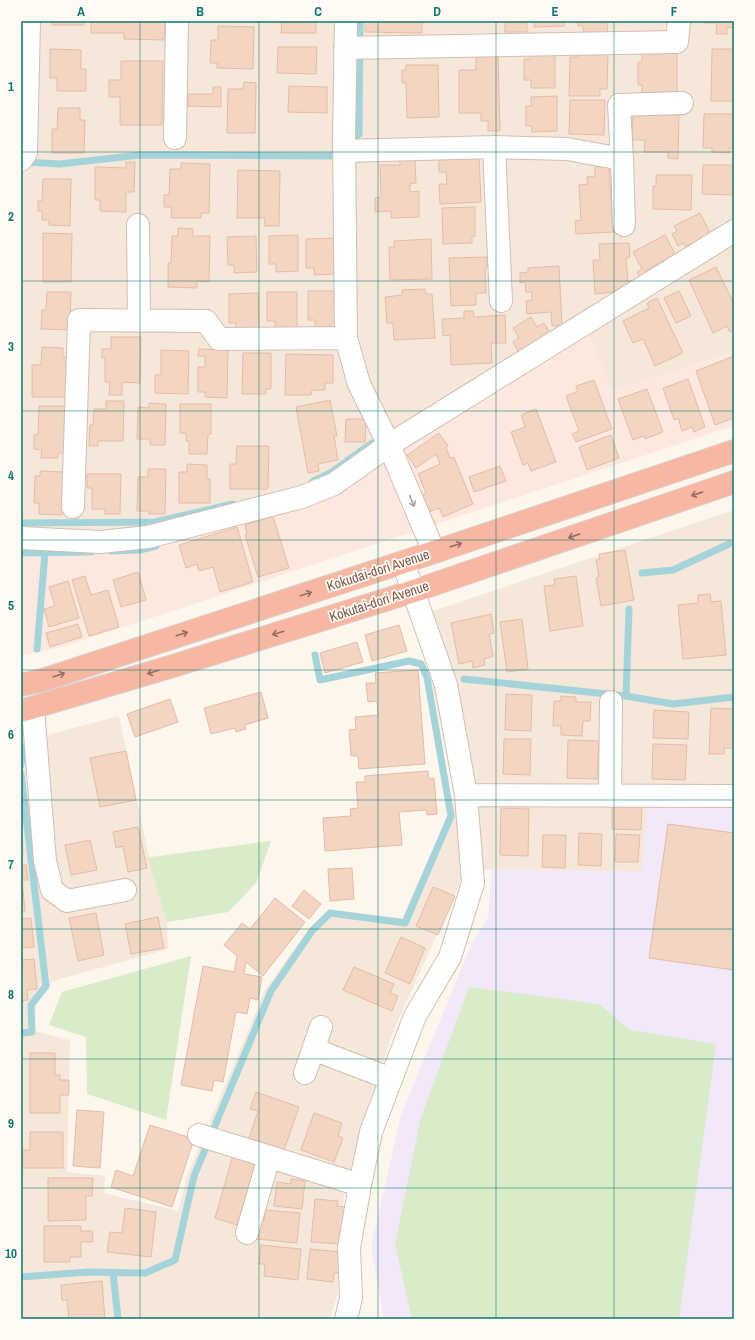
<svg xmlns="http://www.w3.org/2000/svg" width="755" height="1340" font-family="'Archivo Narrow',sans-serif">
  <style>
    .residential { fill: #f5e8da }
    .commercial { fill: #fde8e0 }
    .education { fill: #f3e8fa }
    .green { fill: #d8ecc9 }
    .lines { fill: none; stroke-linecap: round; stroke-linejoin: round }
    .stream { stroke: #a5d3da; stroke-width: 7 }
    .building { fill: #f3d5c3; stroke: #e6bba3 }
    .minor-casing { stroke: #d1beb0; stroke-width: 24 }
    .highway-casing { stroke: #dad1cd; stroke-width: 24 }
    .minor { stroke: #fff; stroke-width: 22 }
    .highway { stroke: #f7b7a3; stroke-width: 22 }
    .oneway { stroke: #936e5e }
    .oneway2 { stroke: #af9d94 }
    .grid { fill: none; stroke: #0f766e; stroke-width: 1; stroke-opacity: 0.55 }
    .labels { text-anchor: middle; stroke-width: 3.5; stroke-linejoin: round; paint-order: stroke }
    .street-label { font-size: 14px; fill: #7a5c4d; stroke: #fffaf3 }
    .neatline { fill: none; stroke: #0f766e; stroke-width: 1.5 }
    .grid-label { font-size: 13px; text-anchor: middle; font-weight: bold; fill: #0f766e }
  </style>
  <rect width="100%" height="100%" fill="#fdf6ec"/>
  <path class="residential" d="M21 21H734V352L612 391 587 331 328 499 136 548 21 546Z
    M734 510V806L641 872 492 869 466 870 393 1032 363 1128 344 1197 337 1296 330 1319H21V816L33 815 25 741 119 716 149 857 271 841 256 883 228 912 167 922 168 949 53 981 36 1004 34 1031 70 1040 67 1172 105 1176 104 1193 178 1211 187 1176 265 990 311 926 329 910 402 918 456 799 429 669 415 617Z"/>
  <path class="commercial" d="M588 331 612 391 734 352V426L69 645 21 656V546L136 548 328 499Z
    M25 741 33 815 21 816V742Z"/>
  <path class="education" d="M734 806V1319H384L371 1247 401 1115 472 943 488 918 492 869 641 872 648 807Z"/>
  <path class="green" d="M271 841 256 883 228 912 167 922 148 858Z
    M191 956 166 1120 87 1094 86 1037 49 1025 62 992Z
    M469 987 599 1004 630 1030 716 1044 679 1319H412L395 1244 421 1117Z"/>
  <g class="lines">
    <path class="stream" d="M349 142 359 134 360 21
      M24 162 60 164 140 155 331 156 341 148
      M312 482 330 473 372 443
      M21 523 155 522 233 504
      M111 551 140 550 156 546
      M21 553 92 552
      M642 573 673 570 729 544
      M37 649 45 553
      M464 679 626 696 673 704 734 697
      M626 696 629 609
      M21 765 24 747
      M21 774 46 986 31 1005 32 1032 21 1033
      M113 1273 118 1319
      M21 1277 88 1272 145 1273 175 1260 194 1176 271 991 312 931 330 913 405 923 451 816 427 677 421 664 409 661 320 680 315 655"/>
  </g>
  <path class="building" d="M52 21H84V25H52Z
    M91 21H165L164 40 124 39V33H91Z
    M282 21H316V33H281Z
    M365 21H422V33L365 32Z
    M499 21H527V32H505V21Z
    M534 21H564V26L534 27Z
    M578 21H608L607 33 583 32V26H578Z
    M705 21H734V28L727 27V34H716L717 23H705Z
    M218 26 254 27 253 69 217 68V63H210L211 40H218Z
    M278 47H317L316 74 277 73Z
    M50 49 81 50V69H86V91H57V78H50Z
    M712 49H734V101H711Z
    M642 50H677V93H642V85H638V62H642Z
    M578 52 608 53 607 89H600V96H569L570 57H578Z
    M530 53H555V88H531V80H524V59H530Z
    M476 55H498L500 131H488V121H481V113H459V70H476Z
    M121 61H163L162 125H120V97H109V80H121Z
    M406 65H438L439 117 407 118 406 83H402V70H406Z
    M244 82 256 83 255 133H227L228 89H243Z
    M289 86 327 87V113L288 112Z
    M213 87H221V107L188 106V94H213Z
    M557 96V131L532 132 531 126H526V106H531V97Z
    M570 100H605L604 135 569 134Z
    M58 108H80V120H85L84 153H52V129H57Z
    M633 114 679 115 678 159 668 158V152H644L645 140H632Z
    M704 114H734V148H729V153L712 152V148H703Z
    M479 157 481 202 440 204 439 184H447L446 172H439V159Z
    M415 158 416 183 410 184V192L419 191V217L391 218V211L375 212V198L381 197 380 165H400V159Z
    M126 162H135L134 192H126V212L100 211V200H95V167L126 168Z
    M181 163 210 164 209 213H201V218H171L172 207H164V195H169L170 169H181Z
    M703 165H734V195L702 194Z
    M609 166 613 232 576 234 575 221 581 220 579 185 588 184 587 177 595 176V167Z
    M238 170 280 171 279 226H264L265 218H237Z
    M656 175H692L691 210 653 209V186H656Z
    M43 179H71L70 226 49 225V220H42V211H38V201H42Z
    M475 207V236H472V243L443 244 442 208Z
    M700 213 711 234 686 247 683 243 678 246 672 234 677 231 674 226Z
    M178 228 193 229V236H210L209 282 197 281V288L168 287V263H171L172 236H178Z
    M43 233 72 234 71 282H43Z
    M298 235V271L276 272V264H269V236Z
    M665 235 675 254 645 271 647 274 640 278 637 272 642 269 633 252Z
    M256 236 257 272 234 273V265H228L227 237Z
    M336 238V274L314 275V268H306V239Z
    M431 239 432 279 390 280 389 247H394V241Z
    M629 243 630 257 626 258 628 283 614 292 595 294 593 260H600L599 244Z
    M487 257V267H485L486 293H476V305L451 306 449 258Z
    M559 266 562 325 552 326 551 312 527 314 526 301 532 300V292H526L525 282 520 283V273L528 272V268Z
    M716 267 734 304V330L730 332 727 326 713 333 689 280Z
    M425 289 426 294H432L435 338 394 340 393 323H387L385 297 402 295V290Z
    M308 291H337L338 327H315V320H308Z
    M679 291 691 316 676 323 664 298Z
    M47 292H71L70 330 41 329 42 310H46Z
    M267 292H297V328H275V321H267Z
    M258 293 259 330H236V323H229V294Z
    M657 298 683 353 655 366 643 339 633 343 623 321 649 308 647 303Z
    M464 311H473L474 317 505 315 506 343H491L492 363 451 365 450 335 443 336 442 319 464 318Z
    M531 317 537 327 544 323 551 334 519 353 513 342 519 338 513 328Z
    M111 337H141L140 383 122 382V395H109L110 382H105V358H102V349H111Z
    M42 347 63 348V357H67V397H32V365H41Z
    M199 349 228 350 227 398 205 397V392H198V367H205V356H198Z
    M161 350 189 351 188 394 155 393V375H161Z
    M243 353H271V389H266V394H242Z
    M286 354 333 355V383H325V390H312L311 395H285Z
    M734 356V418L715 425 696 371Z
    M688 379 705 427 694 432 692 427 682 431 678 418 674 420 663 388Z
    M594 380 612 429 576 442 572 434 579 431 566 396 578 391 576 386Z
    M647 389 663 432 645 439 644 436 633 440 618 399Z
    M330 400 337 436H334L338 460 318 464 319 471 308 473 296 407Z
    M106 401H124L123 441H98V446H89L90 425H93L94 409H106Z
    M149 403 166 404 165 445H150V439H137L138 407 149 408Z
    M180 404H211V434H208L207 454H189V441H186V433H180Z
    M39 406H65V453H58V458H41L42 450 34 449V435H38Z
    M536 409 556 462 531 471 528 463 523 465 511 432 525 427 521 415Z
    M346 419H366L365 442H345Z
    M439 433 448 446 446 447 450 458 454 457 473 504 443 517 439 508 429 512 422 495 426 493 418 474 440 464 436 454 416 468 407 455Z
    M611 435 619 458 587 470 579 447Z
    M237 446H269L268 489H230V464H236Z
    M187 464 207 465V479H210V503H179V472H187Z
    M500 466 506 481 474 492 469 477Z
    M148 469H166L165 514H149V511H137L138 477H148Z
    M40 471 63 472 62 515 39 514V503H34L35 476H40Z
    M87 474H121L120 514H105V509H92V488H87Z
    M273 516 289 568 258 577 245 535 247 534 245 525Z
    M237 527 253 582 220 592 213 567 199 571 197 564 186 568 179 545Z
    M625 550 634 600 601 606 596 578 599 577 596 560 600 559 599 554Z
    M138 572 146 600 121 607 113 580Z
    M85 576 91 595 108 590 119 627 89 636 72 580Z
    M576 576 583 626 550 631 544 586 555 585 554 579Z
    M68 581 79 618 49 627 44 609 55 606 49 587Z
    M710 594 711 602 721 601 726 655 683 659 678 605 698 603V595Z
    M491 614 494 633 489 634 493 656 484 659 485 665 473 668 472 661 459 664 451 623Z
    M522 619 528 669 507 672 500 622Z
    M78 624 82 637 50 647 46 633Z
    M399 625 407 651 372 661 365 635Z
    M357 642 363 662 325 673 320 653Z
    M418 670 425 764 359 769 358 756H351L349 730 356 729 355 717 378 715 377 701 368 702 366 683H376L375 673Z
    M261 692 268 718 245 725 246 729 236 732 235 728 211 734 204 708Z
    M506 694 532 695 531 731 505 730Z
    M561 696 576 697V702H591L590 721H583L582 736 561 735V726H553L554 701H561Z
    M170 699 178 722 135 737 127 714Z
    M711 708 734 709V748H724V754H709Z
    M654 710 689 712 688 739 653 738Z
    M504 739H531L530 775 503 774Z
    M568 740 599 741 597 779 567 778Z
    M653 744 687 745 685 780 652 779Z
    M126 751 136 800 100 807 90 758Z
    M428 771 429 779 434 778 437 814 427 815 426 810 399 812 402 845 325 851 323 818 351 816 350 809 358 808 356 782H365V776Z
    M612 805 642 806 641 830 612 829Z
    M501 808 529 809 528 856 500 855Z
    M668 824 734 833V970L649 958Z
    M138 827 147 868 128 872 123 846 116 848 113 832Z
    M21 833 23 855 21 856Z
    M579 833 602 834 601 866 578 865Z
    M616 834 640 835 638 862H615Z
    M543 835H566L565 868 542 867Z
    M90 840 97 870 71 875 65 845Z
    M21 865H26L28 880H22L25 911 21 912Z
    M352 868 354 899 330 901 328 869Z
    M433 887 455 896 438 935 416 926Z
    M304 890 321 904 309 919 292 906Z
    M275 898 305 922 263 976 246 962 244 974 262 977 258 1000 250 998 247 1014 236 1012 223 1082 214 1080 212 1091 181 1085 203 966 234 972 237 956 224 945 242 923 250 929Z
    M96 913 104 955 78 961 69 918Z
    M158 917 164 948 131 954 125 924Z
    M31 918 34 947 21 948V919Z
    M401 937 425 948 410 984 385 973Z
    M34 959 37 989 27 990 28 1000 21 1001V960Z
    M354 967 394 984 390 993 398 996 392 1011 343 990Z
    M30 1053H55V1075H60V1080H69V1095H60V1113H30Z
    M256 1092 299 1107 284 1150 249 1138 258 1111 250 1109Z
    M77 1110 104 1112 100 1168 73 1166Z
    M314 1113 342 1123 338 1136 343 1138 334 1162 301 1150Z
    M150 1125 194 1139 172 1207 111 1187 116 1170 133 1176Z
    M30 1132H63V1168H22V1150H30Z
    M233 1155 256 1162 237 1225 215 1218Z
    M48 1178H93L92 1196H86V1220L48 1221Z
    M291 1179 305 1181 302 1209 274 1206 277 1182 291 1184Z
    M315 1199 338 1201 337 1206 345 1207 341 1244 311 1242Z
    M125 1208 156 1212 151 1257 107 1252 110 1232 122 1233Z
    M265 1210 300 1213 297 1243 257 1239 259 1220 264 1221Z
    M44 1226H81V1231H92L93 1242H81V1257H70V1262H44Z
    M261 1245 301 1249 298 1280 264 1276 265 1264H259Z
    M310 1249 340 1252 338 1273H334L333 1282 307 1279Z
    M102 1281 105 1319H69L67 1300H62L61 1285Z
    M21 1286H22V1312H21Z"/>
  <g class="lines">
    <defs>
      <path id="minor" d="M346 21 344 137 346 338 359 384 389 445 434 552
        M345 48 677 42 679 21
        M175 138 177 21
        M494 147 501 301
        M344 151 494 147 567 149 622 159 619 105 682 103
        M622 159 624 225
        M21 160 26 153 29 21
        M138 225 139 321
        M73 507 79 320 206 321 219 339 346 338
        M21 538 100 542 148 537 302 497 334 484 389 445 734 231
        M33 708 45 861 52 890 67 901 125 890
        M466 795 734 796
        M610 796 611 702
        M313 1049 391 1079
        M305 1073 321 1027
        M199 1135 360 1185
        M247 1233 269 1157
        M346 1319 351 1298 349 1248 360 1185 371 1132 415 1016 450 957 473 883 466 795 446 685 403 562"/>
      <path id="highway" d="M21 685 43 680 434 552 734 451
        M21 711 173 666 414 591 734 482"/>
    </defs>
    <use href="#minor" class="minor-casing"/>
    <use href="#highway" class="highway-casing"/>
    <use href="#minor" class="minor"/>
    <use href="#highway" class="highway"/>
  </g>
  <defs><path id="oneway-shaft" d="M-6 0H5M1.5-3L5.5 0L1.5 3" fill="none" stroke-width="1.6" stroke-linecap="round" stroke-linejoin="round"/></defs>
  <g class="oneway">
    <use href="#oneway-shaft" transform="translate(697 494) rotate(161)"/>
    <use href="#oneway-shaft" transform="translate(574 536) rotate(161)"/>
    <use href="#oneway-shaft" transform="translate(456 545) rotate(-18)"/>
    <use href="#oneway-shaft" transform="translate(306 594) rotate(-18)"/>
    <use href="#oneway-shaft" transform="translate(278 633) rotate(163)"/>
    <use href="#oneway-shaft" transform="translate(182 634) rotate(-18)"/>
    <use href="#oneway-shaft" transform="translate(153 672) rotate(163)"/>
    <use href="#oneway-shaft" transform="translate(59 675) rotate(-18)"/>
  </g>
  <use class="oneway2" href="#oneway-shaft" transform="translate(412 501) rotate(67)"/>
  <path class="grid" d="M140 21V1319M259 21V1319M378 21V1319M496 21V1319M614 21V1319M21 152H734M21 281H734M21 411H734M21 540H734M21 670H734M21 800H734M21 929H734M21 1059H734M21 1188H734"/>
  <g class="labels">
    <g class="street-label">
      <text transform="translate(378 570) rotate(-18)" y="5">Kokudai-dori Avenue</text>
      <text transform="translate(379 601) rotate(-18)" y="5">Kokutai-dori Avenue</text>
    </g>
  </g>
  <rect width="755" height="1340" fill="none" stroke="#fffaf3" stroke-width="44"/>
  <rect x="22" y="22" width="711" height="1296" class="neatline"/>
  <g class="grid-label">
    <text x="81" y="16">A</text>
    <text x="200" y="16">B</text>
    <text x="318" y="16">C</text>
    <text x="437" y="16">D</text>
    <text x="555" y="16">E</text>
    <text x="674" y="16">F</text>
    <text x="11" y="91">1</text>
    <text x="11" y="221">2</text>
    <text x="11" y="351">3</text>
    <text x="11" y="480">4</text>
    <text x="11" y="610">5</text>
    <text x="11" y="739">6</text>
    <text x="11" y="869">7</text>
    <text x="11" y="999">8</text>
    <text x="11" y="1128">9</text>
    <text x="11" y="1258">10</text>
  </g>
</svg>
